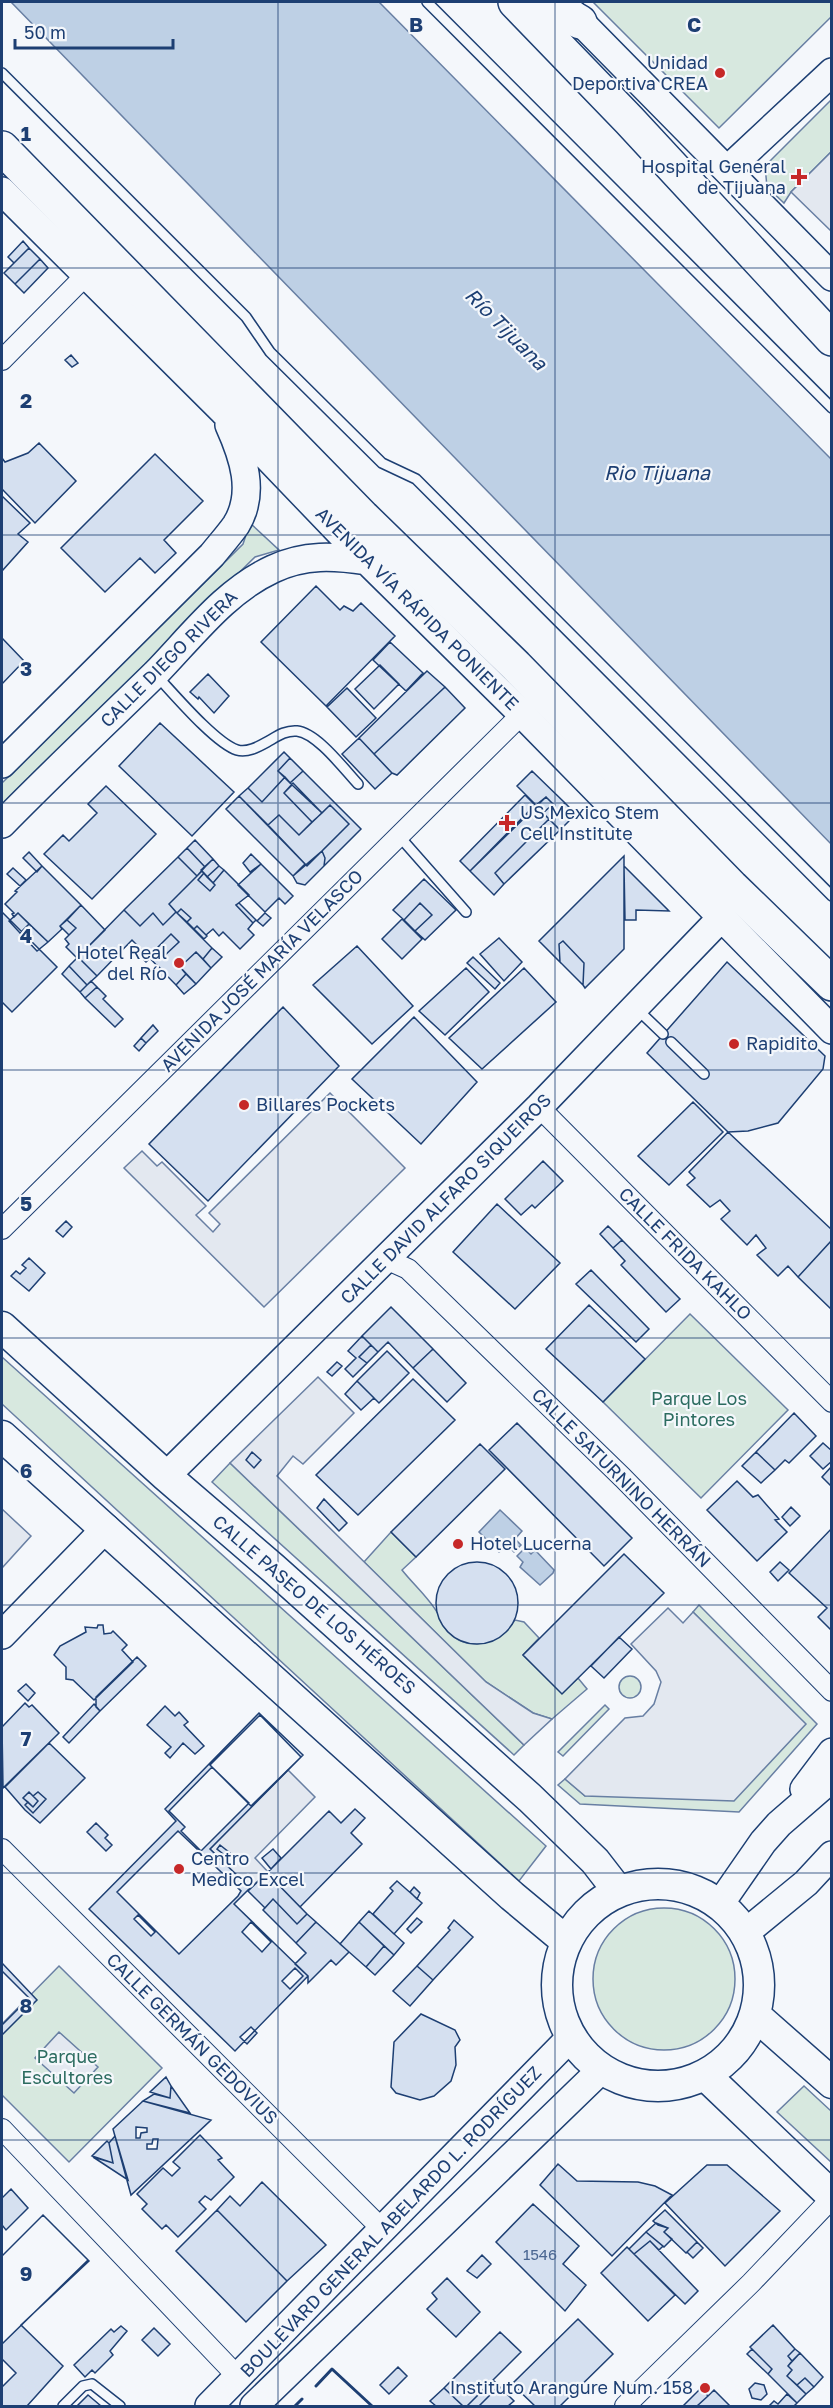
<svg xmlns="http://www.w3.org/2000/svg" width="833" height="2408" font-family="'Golos Text',sans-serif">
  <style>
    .green { fill: #d7e8df; stroke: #687fa3; stroke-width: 1.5 }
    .parking { fill: #e3e8f0; stroke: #687fa3; stroke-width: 1.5 }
    .water { fill: #bed0e5; stroke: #687fa3; stroke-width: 1.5 }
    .building { fill: #d5e0f0; stroke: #1d3f73; stroke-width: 1.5; fill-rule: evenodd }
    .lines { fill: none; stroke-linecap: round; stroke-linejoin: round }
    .lane-casing { stroke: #1d3f73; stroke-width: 12 }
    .street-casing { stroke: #1d3f73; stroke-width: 22 }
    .secondary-casing { stroke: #1d3f73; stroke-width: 30 }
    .primary-casing { stroke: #1d3f73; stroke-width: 33 }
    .highway-casing { stroke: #1d3f73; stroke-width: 36 }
    .lane { stroke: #f4f7fb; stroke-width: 9 }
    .street { stroke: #f4f7fb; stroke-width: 20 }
    .secondary { stroke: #f4f7fb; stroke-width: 27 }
    .primary { stroke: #f4f7fb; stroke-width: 30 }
    .highway { stroke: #f4f7fb; stroke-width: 33 }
    .wall { stroke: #1d3f73; stroke-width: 3 }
    .grid { fill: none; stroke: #1d3f73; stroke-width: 1.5; stroke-opacity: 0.55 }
    .poi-dot { fill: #c62828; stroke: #f4f7fb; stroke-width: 2 }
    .labels { text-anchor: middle; stroke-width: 4.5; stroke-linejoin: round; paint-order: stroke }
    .number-label { font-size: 15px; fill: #4b6792 }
    .poi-label { font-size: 18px; fill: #1d3f73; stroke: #f4f7fb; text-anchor: start }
    .street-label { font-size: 18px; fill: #1d3f73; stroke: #f4f7fb }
    .park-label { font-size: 18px; fill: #2c6c60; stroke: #f4f7fb }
    .water-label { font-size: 20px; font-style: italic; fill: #1d3f73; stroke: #f4f7fb }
    .grid-label { font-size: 20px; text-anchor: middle; font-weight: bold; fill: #1d3f73; stroke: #f4f7fb; stroke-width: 4.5; stroke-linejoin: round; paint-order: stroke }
  </style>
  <rect width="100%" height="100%" fill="#f4f7fb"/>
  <path class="green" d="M593 2H831V17L719 128Z
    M831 100V152L791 192 784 203 767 187 765 166Z
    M250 523 279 550 255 557 2 807V783L243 544Z
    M690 1314 788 1410 701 1498 603 1402Z
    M2 1357 546 1846 519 1881 2 1404Z
    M230 1463 524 1745 514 1755 212 1482Z
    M391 1532 416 1557 402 1570C412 1583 431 1600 438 1614 441 1620 442 1625 447 1631 468 1654 499 1643 515 1620L524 1622 539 1638 523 1655 562 1693 578 1678 587 1689 552 1719 533 1713 486 1682 364 1562Z
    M699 1605 817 1724 739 1812 580 1804 558 1785 565 1779 585 1796 805 1724 693 1612Z
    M619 1687a11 11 0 1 1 22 0a11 11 0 1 1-22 0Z
    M605 1705 609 1709 563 1756 558 1752Z
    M593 1979a71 71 0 1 1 142 0a71 71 0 1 1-142 0Z
    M59 1966 162 2068 69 2162 2 2095V2024Z
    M804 2086 831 2111V2162L777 2112Z"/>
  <path class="parking" d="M831 152V231L791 192Z
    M330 1093 405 1168 264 1307 124 1168 142 1151 157 1166 162 1162 206 1206 196 1215 213 1232 220 1224 209 1213Z
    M318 1377 354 1413 303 1464 293 1456 277 1476 486 1682 533 1713 552 1719 524 1745 230 1463Z
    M2 1509 31 1536 2 1568Z
    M668 1608 683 1623 693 1612 806 1724 734 1801 585 1796 565 1779 625 1718 643 1716 654 1704 661 1682 656 1671 631 1644Z
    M288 1770 315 1797 255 1858 268 1872 250 1888 210 1849Z
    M59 2032 98 2067 74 2093 35 2058Z"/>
  <path class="water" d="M11 2H379L831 459V844Z
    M500 1510 522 1531 515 1539 521 1545 514 1552 508 1546 499 1552 479 1532Z
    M525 1548 531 1554 535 1550 554 1570 553 1573 540 1585 520 1567 523 1562 517 1556Z"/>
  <path class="building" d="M23 241 29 248 14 263 8 257Z
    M29 248 40 259 15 284 4 273Z
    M40 259 48 268 24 293 15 284Z
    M71 355 78 363 72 367 65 360Z
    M39 443 76 481 35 523 2 489V458L5 462 28 453Z
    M155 454 203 501 164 540 176 553 155 573 140 558 105 592 61 548Z
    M2 496 30 523 18 534 28 542 2 571Z
    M316 586 340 610 344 606 353 611 361 603 395 636 326 706 261 642Z
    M2 638 24 661 2 684Z
    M390 642 423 673 406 691 373 660Z
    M380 665 399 684 374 709 355 689Z
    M427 671 445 687 374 754 359 738Z
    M208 674 229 696 214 713 199 697 198 699 190 692Z
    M445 687 465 708 397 775 392 773 374 754Z
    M347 688 376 718 356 737 327 707Z
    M160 723 234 792 192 836 119 766Z
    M359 738 392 773 375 789 342 754Z
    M284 752 290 758 278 771 285 777 262 802 248 788Z
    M290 758 303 771 290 783 278 771Z
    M303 771 361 829 324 866 325 858 322 851 349 824 330 805 322 813 290 783Z
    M532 771 565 803 549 819 543 813 553 804 546 797 536 805 517 786Z
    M285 777 292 785 284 793 312 822 299 835 279 815 268 825 239 796 248 788 262 802Z
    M293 783 322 813 312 822 284 793Z
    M106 786 156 834 92 899 44 854 63 835 69 841 97 813 88 804Z
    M525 795 535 805 470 871 460 861Z
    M239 796 305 864 293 876 226 809Z
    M546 797 553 804 543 813 549 819 495 873 504 884 494 895 470 871Z
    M565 803 576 814 560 830 549 819Z
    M330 805 349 824 307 866 268 825 279 815 299 835Z
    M549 819 560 830 504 884 495 873Z
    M195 840 213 859 205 867 187 848Z
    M187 848 205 867 197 876 178 857Z
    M322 851 325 858 324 866 305 885 297 883 293 876Z
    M29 852 42 866 37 872 23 858Z
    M251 854 261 864 250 872 243 863Z
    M624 856V949L585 988 583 985 584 963 563 941 559 944 560 962 539 941Z
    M178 857 197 876 169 904 176 912 163 925 153 913 140 926 124 910Z
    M213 859 219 866 207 877 201 870Z
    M261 864 293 896 285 904 279 898 265 912 238 885Z
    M42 866 81 905 60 926 62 929 48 942 18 913 14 917 12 914 14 913 5 904 17 892 15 891Z
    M219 866 224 870 213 883 207 877Z
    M624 866 669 911 636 910V920H625Z
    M13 868 26 880 20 886 7 874Z
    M224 870 249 895 236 905 253 923 248 929 254 935 240 949 223 932 219 936 213 929 206 935 197 926 194 929 187 922 191 918 181 909 177 913 169 904 202 871 204 873 198 880 210 891 215 885 213 883Z
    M204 873 215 885 210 891 198 880Z
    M424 879 456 910 425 940 415 931 432 915 420 903 404 920 393 910Z
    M239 903 256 920 253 923 236 905Z
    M420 903 432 915 415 931 404 920Z
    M81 905 105 930 77 958 66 947 69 944 65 939 76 928 67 920Z
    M181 909 191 918 187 922 177 913Z
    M124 910 140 926 153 913 163 925 176 912 212 948 203 959 196 952 180 967 186 974 176 985 132 940 97 976 78 957ZM171 934 179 942 162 958 155 950Z
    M2 912 57 967 12 1012 2 1002Z
    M18 913 29 924 20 933 9 921Z
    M265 913 271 918 263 926 257 921Z
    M402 919 422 939 402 959 382 939Z
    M67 920 76 928 69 935 60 926Z
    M29 924 48 942 37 951 20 933Z
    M197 926 207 936 204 939 194 929Z
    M171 934 179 942 162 958 155 950Z
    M499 938 522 962 504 981 480 954Z
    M563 941 584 963 583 985 560 962 559 944Z
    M357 946 413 1006 372 1044 313 985Z
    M140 948 150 958 146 962 136 952Z
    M212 948 222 957 211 968 203 959Z
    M196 952 211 968 196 984 180 967Z
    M78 957 97 976 87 985 69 966Z
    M473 957 500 983 495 989 467 963Z
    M727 962 825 1056 823 1069 778 1123 748 1131 728 1132 647 1053Z
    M157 965 167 975 163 979 153 969Z
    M69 966 87 985 80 992 62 974Z
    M466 968 489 992 445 1035 419 1011Z
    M524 968 556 1002 482 1069 449 1038Z
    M186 974 196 984 184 994 176 985Z
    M91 981 97 987 85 998 80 992Z
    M97 987 106 996 103 999 123 1019 115 1027 85 998Z
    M283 1007 339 1066 208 1201 149 1144Z
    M414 1017 477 1082 421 1144 352 1079Z
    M153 1025 158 1031 146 1043 141 1038Z
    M141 1038 146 1043 139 1051 134 1046Z
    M693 1102 723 1132 669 1185 638 1156Z
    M728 1132 832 1230V1240L798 1277 788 1266 778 1276 757 1255 766 1248 756 1235 747 1245 721 1219 730 1211 720 1200 710 1207 687 1185 695 1178 689 1172Z
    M543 1161 563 1181 535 1208 532 1205 521 1215 505 1199Z
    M497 1204 560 1263 515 1309 453 1252Z
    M66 1221 72 1227 63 1237 56 1231Z
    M608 1226 622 1240 613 1248 600 1234Z
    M622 1240 680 1299 666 1312 621 1265 625 1261 613 1248Z
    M832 1240V1310L798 1277Z
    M29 1258 45 1273 29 1291 11 1276 16 1271 20 1274 26 1268 22 1265Z
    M591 1270 649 1329 636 1342 576 1284Z
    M589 1305 645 1359 603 1402 546 1349Z
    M391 1307 433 1349 413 1368 388 1342 378 1352 362 1336Z
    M362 1336 371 1345 359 1357 367 1363 353 1377 345 1369 356 1358 348 1351Z
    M371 1345 378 1352 367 1363 359 1357Z
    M433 1349 466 1383 447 1402 413 1368Z
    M387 1351 409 1373 379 1403 357 1381Z
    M337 1362 342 1366 332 1376 327 1372Z
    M413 1379 455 1420 358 1515 316 1475Z
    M357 1381 374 1398 361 1410 345 1394Z
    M794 1413 816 1436 789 1463 785 1460 775 1470 756 1452Z
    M517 1423 632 1538 604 1566 489 1450Z
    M823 1443 832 1451V1461L823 1469 810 1456Z
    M480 1444 505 1469 416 1557 391 1532Z
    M252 1452 261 1460 254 1468 246 1460Z
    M756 1452 775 1470 761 1483 742 1466Z
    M832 1466V1487L822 1477Z
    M737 1481 753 1497 758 1495 779 1519 775 1520 787 1532 757 1561 707 1510Z
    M324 1499 347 1523 339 1531 317 1508Z
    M791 1507 800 1516 790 1526 782 1517Z
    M832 1528V1631L818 1617 827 1608 789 1573Z
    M624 1554 664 1593 562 1694 523 1655Z
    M780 1562 789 1570 778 1581 770 1572Z
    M436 1603a41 41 0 1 1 82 0a41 41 0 1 1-82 0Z
    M98 1625H103L104 1634 111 1633 113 1631 127 1645 122 1650 133 1662 94 1700 73 1680 66 1679V1667L54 1655 60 1646 86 1632 85 1627 97 1628Z
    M619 1637 632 1649 604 1678 591 1666Z
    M137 1657 146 1666 100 1711 96 1707V1697Z
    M26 1684 35 1693 28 1701 18 1691Z
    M25 1703 29 1707 32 1705 59 1733 3 1788 2 1727Z
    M94 1704 100 1711 69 1743 63 1737Z
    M165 1706 175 1716 179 1712 188 1722 184 1725 204 1746 195 1754 183 1743 170 1758 165 1753 171 1747 147 1725Z
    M259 1713 303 1755 210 1849 250 1888 234 1904 308 1976 235 2051 89 1909 176 1821 165 1809Z
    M260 1715 301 1757 251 1806 210 1765Z
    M49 1743 85 1778 40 1823 25 1810 5 1787ZM29 1792 33 1796 38 1792 46 1799 33 1813 25 1805 28 1802 23 1798Z
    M212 1767 249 1803 201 1851 181 1831 185 1827 169 1811Z
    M29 1792 38 1801 33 1807 23 1798Z
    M38 1792 46 1799 33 1813 25 1805 28 1802 33 1807 38 1801 33 1796Z
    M355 1809 365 1818 351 1833 362 1844 300 1907 267 1873 329 1811 341 1823Z
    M96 1823 108 1835 105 1838 112 1845 106 1851 87 1832Z
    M178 1831 241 1891 238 1896 179 1954 117 1892Z
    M220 1845 230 1853 227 1857 217 1849Z
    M273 1849 281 1858 271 1869 262 1858Z
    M267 1873 307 1914 297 1924 273 1899 265 1908 248 1891Z
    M397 1881 422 1903 394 1934 373 1914 393 1891 390 1888Z
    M414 1887 420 1893 417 1899 410 1892Z
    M273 1899 297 1924 307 1914 316 1922 296 1943 263 1910Z
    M369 1911 404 1943 394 1955 359 1922Z
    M138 1915 155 1932 151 1936 134 1919Z
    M417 1918 422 1922 411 1933 407 1929Z
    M454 1920 473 1937 433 1980 417 1966 450 1930 448 1928Z
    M251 1922 271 1942 262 1952 242 1932Z
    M316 1922 349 1952 336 1965 331 1960 308 1983V1976L295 1964 306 1953 296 1943Z
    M359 1922 384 1946 366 1967 340 1944Z
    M384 1946 394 1955 375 1975 366 1967Z
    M2 1963 37 2000 2 2035Z
    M417 1966 433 1980 410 2006 393 1991Z
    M295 1968 303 1976 290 1989 282 1981Z
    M2 1971 29 1998 2 2025Z
    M421 2014 455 2030 460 2040 455 2047 456 2065 451 2081 434 2096 420 2100 396 2093 391 2087 394 2042Z
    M251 2027 257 2033 247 2044 240 2037Z
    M166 2077 171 2086 170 2098 150 2092Z
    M171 2086 190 2113 143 2101 154 2094 170 2098Z
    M143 2101 211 2120 131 2195 113 2129Z
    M136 2127 147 2128V2132L141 2133 140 2138H136Z
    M200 2135 222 2158 218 2160 234 2177 211 2200 205 2196 199 2202 206 2209 178 2237 166 2225 162 2229 142 2209 147 2204 137 2194 163 2168 172 2176 180 2168 173 2162Z
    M115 2136 128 2180 93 2157 113 2163 109 2143Z
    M153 2139H158L157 2149H147V2144H152Z
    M107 2141 109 2143 113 2163 92 2156Z
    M558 2164 577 2181 638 2182 655 2186 672 2195 612 2256 540 2185Z
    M707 2165H727L780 2211 725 2266 665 2203Z
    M262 2182 326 2245 287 2281 217 2210 230 2196 240 2206Z
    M11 2189 28 2208 6 2230 2 2225V2198Z
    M533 2204 579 2246 563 2264 586 2285 565 2311 496 2242Z
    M217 2210 287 2281 246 2322 176 2251Z
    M665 2210 697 2242 686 2253 664 2232 668 2228 658 2225 653 2221Z
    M43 2215 89 2261 21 2325 63 2366 27 2406H2V2387L16 2373 2 2359V2256Z
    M43 2215 88 2260 2 2344V2256Z
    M656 2223 668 2228 664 2232 672 2239 664 2247 646 2232Z
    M646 2232 663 2246 659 2250 650 2241 634 2254 629 2249Z
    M650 2241 698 2291 685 2304 634 2254Z
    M697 2242 703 2248 693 2258 687 2252Z
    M627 2247 675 2295 648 2321 601 2273Z
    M482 2255 491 2264 477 2278 467 2271Z
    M447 2278 480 2312 456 2337 427 2309 437 2299 432 2293Z
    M578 2319 613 2354 560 2406H535L512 2384Z
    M773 2325 795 2349 788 2356 792 2361 788 2366 792 2370 787 2376 806 2394 797 2403 768 2374 772 2369 750 2347Z
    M121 2326 127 2331 110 2351 113 2355 95 2373 92 2370 85 2377 74 2365 111 2329 114 2332Z
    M154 2328 170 2344 158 2356 142 2340Z
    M500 2332 521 2352 467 2406H463L444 2388Z
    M752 2349 772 2369 768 2374 747 2354Z
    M795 2349 800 2353 792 2361 788 2356Z
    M800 2353 823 2377 814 2387 805 2378 797 2385 787 2376 792 2370 788 2366Z
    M398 2367 407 2376 389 2394 380 2385Z
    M805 2378 814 2387 806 2394 797 2385Z
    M493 2380 499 2386 479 2406H467Z
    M755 2383 764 2385 767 2394 761 2400 752 2398 749 2389Z
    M499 2386 514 2401 508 2406H479Z
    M444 2388 463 2406H436L430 2401Z
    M701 2388 708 2396 697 2406H683Z
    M714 2390 730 2406H697L708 2396Z
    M787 2394 797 2403 794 2406H769L774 2401 778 2404Z
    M88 2395 101 2406H77Z"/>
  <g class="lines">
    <defs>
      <path id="lane" d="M427 2 832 408
        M2 73 246 317 270 352 382 463 416 479 832 896
        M156 675C173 693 215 743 237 750 247 753 258 747 267 742 276 737 285 730 297 731 317 733 344 769 358 784
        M399 836 466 912
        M638 1010 663 1034
        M671 1042 704 1074
        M63 2406 83 2386 92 2384 120 2406"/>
      <path id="street" d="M2 360 86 275
        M539 1107 832 1402
        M2 1229 522 714
        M386 1259 408 1269 623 1478 832 1691
        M2 1849 382 2229
        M2 2129 238 2377
        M625 2406 751 2283 832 2198"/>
      <path id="secondary" d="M565 6 832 277
        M727 170 832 72
        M2 191 222 410 367 561 522 714 832 1030
        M2 764 212 555C220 545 229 535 236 525 256 493 243 456 229 425
        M2 824C52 773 104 724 155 674 192 636 225 591 273 569 305 554 334 556 367 561
        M166 1476 539 1107 721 918
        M2 1635 106 1528
        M804 1789 832 1752
        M720 1904 763 1842 779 1824 832 1778
        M745 1933 806 1883 832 1855
        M209 2406 571 2037
        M254 2406 602 2069"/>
      <path id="primary" d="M2 1327 166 1476 273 1568 530 1798 595 1861 619 1892
        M2 1436 512 1896 566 1941
        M557 1985a101 101 0 1 1 202 0a101 101 0 1 1-202 0Z
        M755 2015 832 2083
        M705 2075 832 2196"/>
      <path id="highway" d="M515 2 629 120 832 339
        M546 2 580 22
        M2 148 363 517 516 666 732 887 832 984"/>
    </defs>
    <use href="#lane" class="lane-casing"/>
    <use href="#street" class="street-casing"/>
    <use href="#secondary" class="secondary-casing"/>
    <use href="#primary" class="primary-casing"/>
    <use href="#highway" class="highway-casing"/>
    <use href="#lane" class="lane"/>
    <use href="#street" class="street"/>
    <use href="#secondary" class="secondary"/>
    <use href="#primary" class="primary"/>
    <use href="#highway" class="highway"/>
    <path class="wall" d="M316 2386 332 2369 372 2406
      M295 2406 302 2399"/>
  </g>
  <path class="grid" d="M278 2V2406M555 2V2406M2 268H832M2 535H832M2 803H832M2 1070H832M2 1338H832M2 1605H832M2 1873H832M2 2140H832"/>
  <g class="poi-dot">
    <circle cx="720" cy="73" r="6"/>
    <path d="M796 168h6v6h6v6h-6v6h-6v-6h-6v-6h6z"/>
    <path d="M504 814h6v6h6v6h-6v6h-6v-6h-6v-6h6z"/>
    <circle cx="179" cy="963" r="6"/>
    <circle cx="734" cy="1044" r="6"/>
    <circle cx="244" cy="1105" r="6"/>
    <circle cx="458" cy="1544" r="6"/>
    <circle cx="179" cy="1869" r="6"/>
    <circle cx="705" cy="2388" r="6"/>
  </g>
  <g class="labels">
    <g class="number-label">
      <text x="540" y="2260">1546</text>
    </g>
    <g class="poi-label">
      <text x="708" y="69" text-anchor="end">Unidad<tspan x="708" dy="21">Deportiva CREA</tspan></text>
      <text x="786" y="173" text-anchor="end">Hospital General<tspan x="786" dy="21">de Tijuana</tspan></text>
      <text x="520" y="819">US Mexico Stem<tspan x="520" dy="21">Cell Institute</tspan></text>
      <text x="167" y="959" text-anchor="end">Hotel Real<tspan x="167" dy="21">del Río</tspan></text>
      <text x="746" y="1050">Rapidito</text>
      <text x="256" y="1111">Billares Pockets</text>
      <text x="470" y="1550">Hotel Lucerna</text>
      <text x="191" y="1865">Centro<tspan x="191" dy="21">Medico Excel</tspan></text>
      <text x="693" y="2394" text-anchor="end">Instituto Arangure Num. 158</text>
    </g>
    <g class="street-label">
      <text transform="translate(417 609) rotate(45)" y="6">AVENIDA VÍA RÁPIDA PONIENTE</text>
      <text transform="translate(169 659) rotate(-45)" y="6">CALLE DIEGO RIVERA</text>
      <text transform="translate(262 971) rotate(-45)" y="6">AVENIDA JOSÉ MARÍA VELASCO</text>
      <text transform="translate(446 1199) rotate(-45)" y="6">CALLE DAVID ALFARO SIQUEIROS</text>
      <text transform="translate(685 1254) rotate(45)" y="6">CALLE FRIDA KAHLO</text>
      <text transform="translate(621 1478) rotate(45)" y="6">CALLE SATURNINO HERRÁN</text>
      <text transform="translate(314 1605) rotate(41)" y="6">CALLE PASEO DE LOS HÉROES</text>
      <text transform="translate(192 2039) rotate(45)" y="6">CALLE GERMÁN GEDOVIUS</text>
      <text transform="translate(391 2222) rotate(-46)" y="6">BOULEVARD GENERAL ABELARDO L. RODRÍGUEZ</text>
    </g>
    <g class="park-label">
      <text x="699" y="1405">Parque Los<tspan x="699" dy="21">Pintores</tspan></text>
      <text x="67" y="2063">Parque<tspan x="67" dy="21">Escultores</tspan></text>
    </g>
    <g class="water-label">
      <text transform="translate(506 329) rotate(45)" y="7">Río Tijuana</text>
      <text x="657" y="480">Rio Tijuana</text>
    </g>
  </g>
  <g class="grid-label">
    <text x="416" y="32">B</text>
    <text x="694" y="32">C</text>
    <text x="26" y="141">1</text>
    <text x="26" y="408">2</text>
    <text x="26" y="676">3</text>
    <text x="26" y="943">4</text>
    <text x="26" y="1211">5</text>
    <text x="26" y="1478">6</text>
    <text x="26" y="1746">7</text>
    <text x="26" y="2013">8</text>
    <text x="26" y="2281">9</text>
  </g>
  <rect width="833" height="2408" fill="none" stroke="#1d3f73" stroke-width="6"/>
  <path d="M15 39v9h158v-9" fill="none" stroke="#1d3f73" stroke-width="3"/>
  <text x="24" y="39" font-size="18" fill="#1d3f73" stroke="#f4f7fb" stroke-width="4.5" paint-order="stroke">50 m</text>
</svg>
